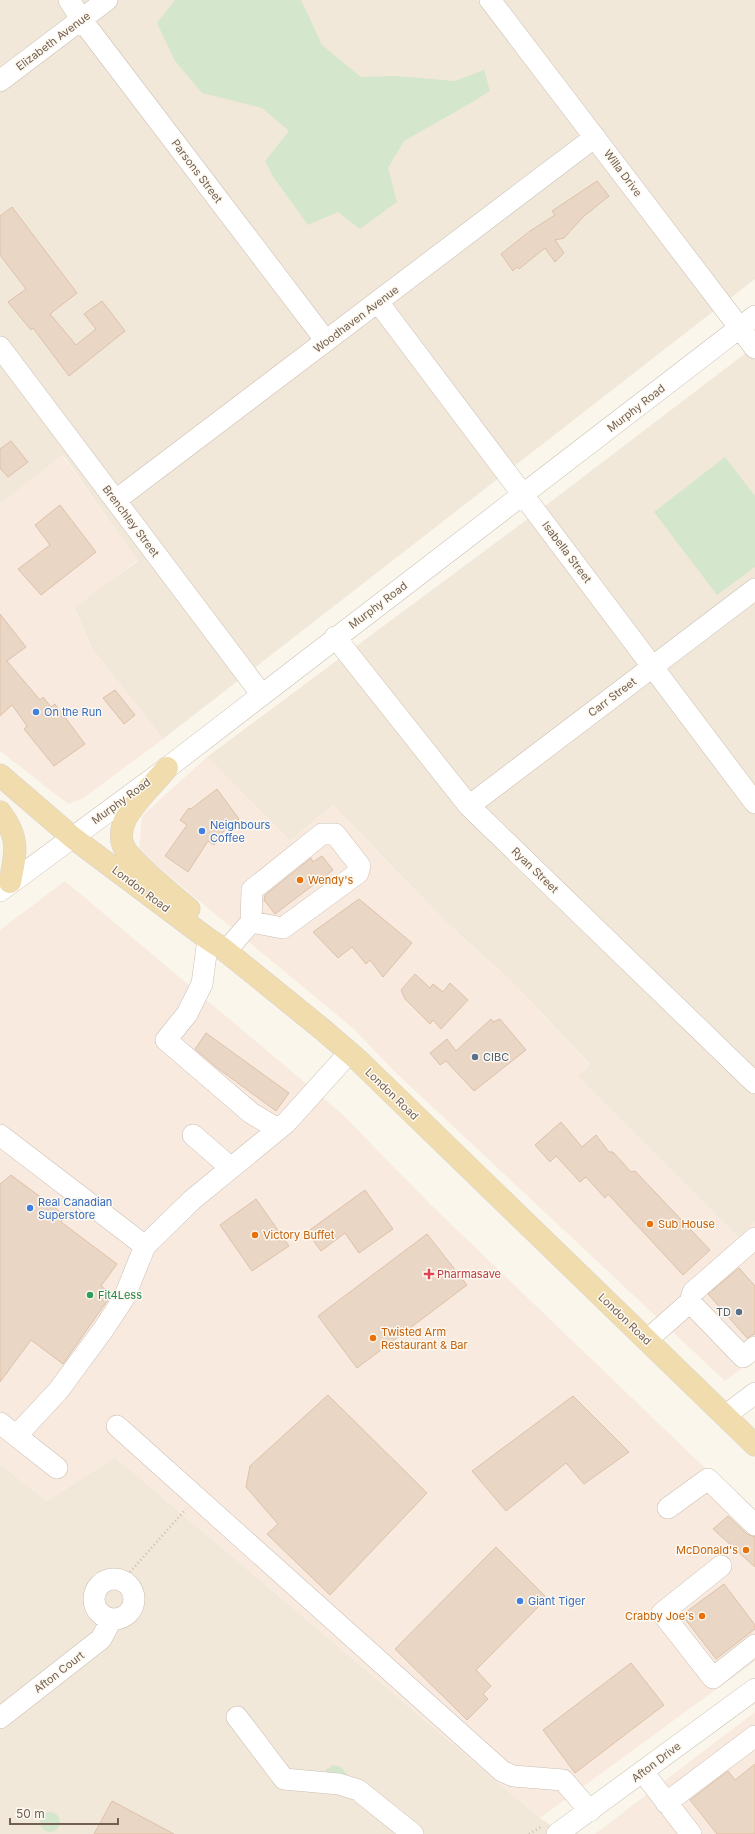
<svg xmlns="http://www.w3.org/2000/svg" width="755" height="1834" font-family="Inter,sans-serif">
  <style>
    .residential { fill: #f1e8da }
    .commercial { fill: #f9eae0 }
    .green { fill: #d4e6cb }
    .building { fill: #ead6c4; stroke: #ddc1a9 }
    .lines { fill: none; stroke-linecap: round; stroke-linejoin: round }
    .minor-casing { stroke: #cbbfb2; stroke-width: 22 }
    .major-casing { stroke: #d8d2ce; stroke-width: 23 }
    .path { stroke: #d1bca9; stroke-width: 2.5; stroke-dasharray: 1 3; stroke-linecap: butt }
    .minor { stroke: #fff; stroke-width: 21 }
    .major { stroke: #f0dcac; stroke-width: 22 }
    .shop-dot { fill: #3f7fe0; stroke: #fdf9f1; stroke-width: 1.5 }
    .food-dot { fill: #e8710a; stroke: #fdf9f1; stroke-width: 1.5 }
    .service-dot { fill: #5c6f8a; stroke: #fdf9f1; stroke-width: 1.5 }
    .health-dot { fill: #e0444e; stroke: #fdf9f1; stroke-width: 1.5 }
    .leisure-dot { fill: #2e9e5b; stroke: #fdf9f1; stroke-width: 1.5 }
    .labels { text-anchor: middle; stroke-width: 3; stroke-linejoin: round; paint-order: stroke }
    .street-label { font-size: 11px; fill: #726051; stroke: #fdf9f1 }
    .shop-label { font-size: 11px; fill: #366cbe; stroke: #fdf9f1; text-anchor: start }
    .food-label { font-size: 11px; fill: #c56008; stroke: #fdf9f1; text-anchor: start }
    .service-label { font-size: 11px; fill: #4e5e75; stroke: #fdf9f1; text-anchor: start }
    .health-label { font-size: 11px; fill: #be3a42; stroke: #fdf9f1; text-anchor: start }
    .leisure-label { font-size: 11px; fill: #27864d; stroke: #fdf9f1; text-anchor: start }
  </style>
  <rect width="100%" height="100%" fill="#faf6eb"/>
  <path class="residential" d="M0 0H755V279L163 739 93 650 74 607 138 561 63 455 0 504Z
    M755 346V1222L739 1238 578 1077 590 1064 510 980 446 922 333 805 290 841 207 757 541 509Z
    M115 1457 540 1818 563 1834H0V1464L47 1501Z"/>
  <path class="commercial" d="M62 455 138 560 74 608 93 650 163 739 82 799 68 804 0 751V504Z
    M207 757 290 841 333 805 446 922 510 980 590 1065 578 1077 739 1238 755 1222V1358L725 1381 392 1069 354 1029 139 851 142 816Z
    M65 881 341 1113 431 1205 755 1516V1661L540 1818 115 1457 47 1501 0 1464V930Z
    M755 1712V1834H595Z"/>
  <path class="green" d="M175 0H301L322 45 361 77 395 76 455 81 484 70 490 91 469 104 404 141 388 168 397 202 360 229 338 212 308 225 274 178 265 161 289 131 262 108 202 93 175 61 157 23Z
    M725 457 755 496V567L717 595 654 512Z
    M333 1765 341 1767 349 1777 326 1773V1770Z
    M40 1822a10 10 0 1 1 20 0a10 10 0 1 1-20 0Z"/>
  <path class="building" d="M597 181 609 196 583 217 564 238 555 240 564 253 555 262 545 248 519 269 517 267 513 271 501 254 530 231 555 215 552 211Z
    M12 207 77 293 50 314 76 345 96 329 84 314 102 301 125 331 69 376 33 328 31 330 8 302 26 289 0 255V216Z
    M11 441 28 462 8 477 0 468V449Z
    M60 505 96 552 41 595 18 569 50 545 35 525Z
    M0 614 26 647 7 661 40 700 43 697 51 707 55 704 85 744 54 766 24 729 27 726 12 705 0 716Z
    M115 690 135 715 124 724 103 698Z
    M217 789 239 819 223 832 214 845 208 841 188 872 165 856 187 825 180 820 189 808 191 809Z
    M322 856 333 870 275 914 264 900 265 895 311 858 313 862Z
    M359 899 412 943 383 977 370 960 366 964 352 947 338 958 313 932Z
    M415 974 430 988 433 984 443 992 450 983 468 1000 441 1029 433 1020 430 1024 405 999 401 990Z
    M491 1019 493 1022 500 1019 526 1050 474 1091 446 1061 440 1065 430 1053 447 1039 456 1051Z
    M206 1033 289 1093 276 1111 216 1067 195 1049Z
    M561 1122 582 1147 596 1135 609 1152H613L631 1172 635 1171 710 1250 683 1275 608 1194 605 1198 586 1177 580 1182 556 1156 550 1162 535 1145Z
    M11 1175 66 1216 61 1222 117 1264 101 1286 112 1294 63 1364 31 1340 0 1382V1184Z
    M365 1190 393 1229 359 1253 345 1233 321 1251 307 1232Z
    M256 1199 289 1246 252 1271 220 1225Z
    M427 1234 467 1285 357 1368 318 1316Z
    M739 1268 755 1286V1334L747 1338 708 1294Z
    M328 1395 427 1493 330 1595 267 1534 278 1524 246 1487 250 1466Z
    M573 1396 629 1452 584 1484 566 1463 506 1511 472 1471Z
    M728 1516 747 1534 755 1537V1567L713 1529Z
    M496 1547 547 1598 476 1670 491 1686 483 1694 488 1699 467 1720 395 1649Z
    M724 1584 755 1625V1629L716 1659 682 1615Z
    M631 1663 664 1705 575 1773 543 1730Z
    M755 1764V1834H717L690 1800 728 1771 735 1780Z
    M112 1801 174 1834H94Z"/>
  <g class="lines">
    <defs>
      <path id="minor" d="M69 0 81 19 326 341
        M490 0 755 348
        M0 81 107 0
        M378 302 755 803
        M0 347 262 695
        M116 500 595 137
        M335 637 469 806 755 1083
        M469 806 755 589
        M0 891 167 768 755 316
        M208 939 202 984 187 1014 166 1040 251 1113 278 1129
        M226 951 251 922 252 890 322 834H335L360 866 358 873 283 928 251 922
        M0 1135 145 1246 192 1200 286 1123 349 1053
        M193 1135 231 1168
        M690 1302 693 1292 755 1238
        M647 1340 690 1302 743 1357 755 1347
        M725 1416 755 1393
        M0 1423 57 1468
        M117 1426 502 1771 513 1776 563 1780 590 1811
        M17 1435 58 1391 103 1330 124 1298 145 1246
        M668 1508 708 1479 755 1525
        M721 1566 662 1613 713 1678 755 1645
        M94 1599a20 20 0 1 1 40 0a20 20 0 1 1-40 0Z
        M237 1717 284 1779 339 1784 358 1790 413 1834
        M0 1718 101 1639 112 1619
        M643 1772 691 1834
        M666 1803 755 1736
        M557 1834 755 1689"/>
      <path id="major" d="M167 768C154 784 136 800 126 818 122 826 120 836 123 845 128 860 175 897 189 909
        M0 775 72 837 208 939 222 948 322 1029 358 1060 755 1445
        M0 812C20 838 16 851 10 882"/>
    </defs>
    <use href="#minor" class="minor-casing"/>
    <use href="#major" class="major-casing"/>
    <path class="path" d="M122 1581 186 1509
      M529 1834 541 1827"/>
    <use href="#minor" class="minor"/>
    <use href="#major" class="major"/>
  </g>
  <g class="shop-dot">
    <circle cx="36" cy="712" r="4"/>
    <circle cx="202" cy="831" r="4"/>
    <circle cx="30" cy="1208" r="4"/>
    <circle cx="520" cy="1601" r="4"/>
  </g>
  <g class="food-dot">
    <circle cx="300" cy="880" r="4"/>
    <circle cx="650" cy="1224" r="4"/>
    <circle cx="255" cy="1235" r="4"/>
    <circle cx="373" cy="1338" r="4"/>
    <circle cx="746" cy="1550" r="4"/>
    <circle cx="702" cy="1616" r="4"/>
  </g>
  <g class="service-dot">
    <circle cx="475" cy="1057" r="4"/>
    <circle cx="739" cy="1312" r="4"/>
  </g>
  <path class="health-dot" d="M427 1268h4v4h4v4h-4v4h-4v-4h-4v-4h4z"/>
  <circle class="leisure-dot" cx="90" cy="1295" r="4"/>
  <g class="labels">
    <g class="street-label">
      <text transform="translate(53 41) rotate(-37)" y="4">Elizabeth Avenue</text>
      <text transform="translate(197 171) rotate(53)" y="4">Parsons Street</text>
      <text transform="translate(623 173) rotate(53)" y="4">Willa Drive</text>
      <text transform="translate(356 319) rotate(-37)" y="4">Woodhaven Avenue</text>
      <text transform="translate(636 408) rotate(-38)" y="4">Murphy Road</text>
      <text transform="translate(131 521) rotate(53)" y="4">Brenchley Street</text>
      <text transform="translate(567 552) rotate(53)" y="4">Isabella Street</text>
      <text transform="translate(378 605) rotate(-37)" y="4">Murphy Road</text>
      <text transform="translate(612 697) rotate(-37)" y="4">Carr Street</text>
      <text transform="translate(121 801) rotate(-36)" y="4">Murphy Road</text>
      <text transform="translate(535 870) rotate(44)" y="4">Ryan Street</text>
      <text transform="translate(141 889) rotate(37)" y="4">London Road</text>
      <text transform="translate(392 1094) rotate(44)" y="4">London Road</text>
      <text transform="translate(625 1319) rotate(44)" y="4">London Road</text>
      <text transform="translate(59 1672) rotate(-38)" y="4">Afton Court</text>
      <text transform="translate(656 1762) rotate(-37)" y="4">Afton Drive</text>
    </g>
    <g class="shop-label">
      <text x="44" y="716">On the Run</text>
      <text x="210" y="829">Neighbours<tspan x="210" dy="13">Coffee</tspan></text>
      <text x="38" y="1206">Real Canadian<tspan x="38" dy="13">Superstore</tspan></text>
      <text x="528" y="1605">Giant Tiger</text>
    </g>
    <g class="food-label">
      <text x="308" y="884">Wendy's</text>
      <text x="658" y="1228">Sub House</text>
      <text x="263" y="1239">Victory Buffet</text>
      <text x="381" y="1336">Twisted Arm<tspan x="381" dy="13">Restaurant &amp; Bar</tspan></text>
      <text x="738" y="1554" text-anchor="end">McDonald's</text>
      <text x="694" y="1620" text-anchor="end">Crabby Joe's</text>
    </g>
    <g class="service-label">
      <text x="483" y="1061">CIBC</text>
      <text x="731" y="1316" text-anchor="end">TD</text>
    </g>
    <g class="health-label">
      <text x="437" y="1278">Pharmasave</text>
    </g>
    <g class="leisure-label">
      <text x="98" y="1299">Fit4Less</text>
    </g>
  </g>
  <path d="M10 1818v6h108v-6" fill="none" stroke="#726051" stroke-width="2"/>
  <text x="16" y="1818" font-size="12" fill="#726051" stroke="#fdf9f1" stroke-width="3" paint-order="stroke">50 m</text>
</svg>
